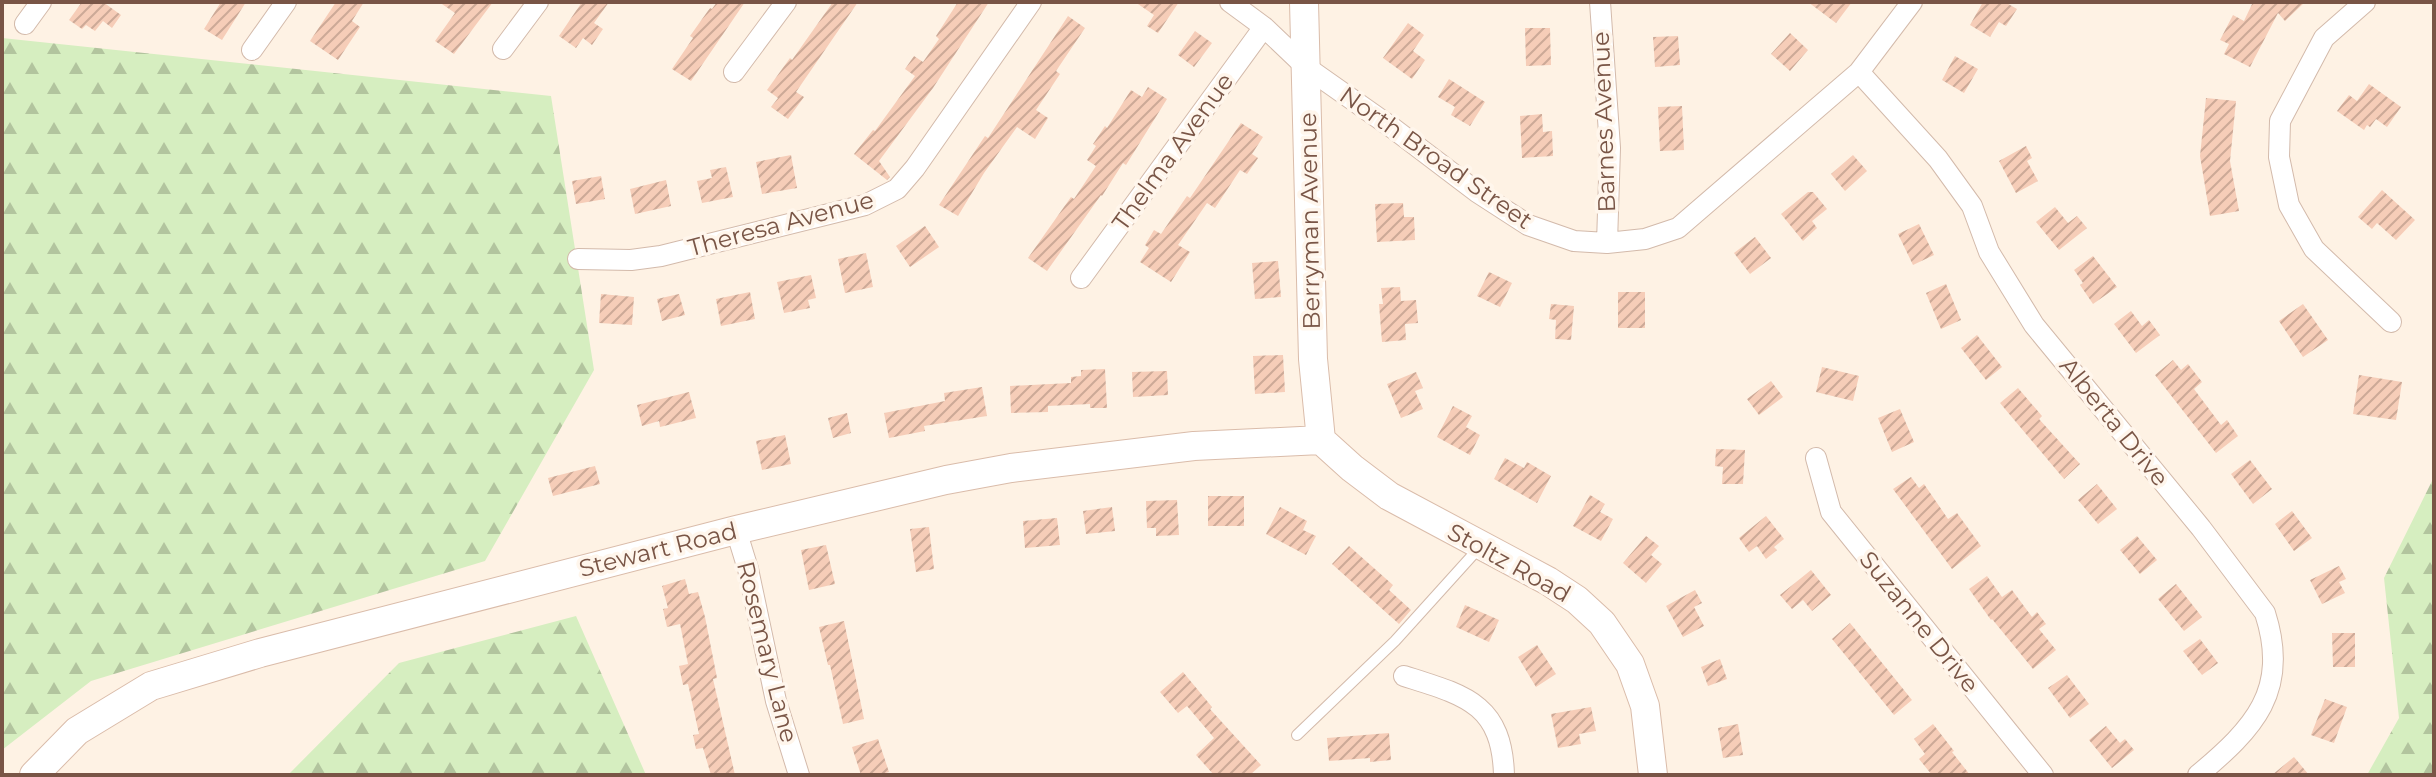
<svg xmlns="http://www.w3.org/2000/svg" width="2436" height="777" font-family="Montserrat,sans-serif">
  <style>
    .forest { fill: url(#forest-firs) }
    .building { fill: url(#building-hatch) }
    .lines { fill: none; stroke-linecap: round; stroke-linejoin: round }
    .lane-casing { stroke: #d3baab; stroke-width: 12 }
    .street-casing { stroke: #d3baab; stroke-width: 22 }
    .secondary-casing { stroke: #dabcaa; stroke-width: 30 }
    .lane { stroke: #fff; stroke-width: 10 }
    .street { stroke: #fff; stroke-width: 20 }
    .secondary { stroke: #fff; stroke-width: 28 }
    .labels { text-anchor: middle; stroke-width: 7; stroke-linejoin: round; paint-order: stroke }
    .street-label { font-size: 24px; fill: #795546; stroke: #fff6ec }
  </style>
  <defs>
    <pattern id="forest-firs" width="22" height="20" patternUnits="userSpaceOnUse" patternTransform="scale(2)"><rect width="22" height="20" fill="#d6eec0"/><path d="M5 1l3.5 6h-7zM16 11l3.5 6h-7z" fill="#b2c49e"/></pattern>
    <pattern id="building-hatch" width="6" height="6" patternUnits="userSpaceOnUse" patternTransform="scale(2)"><rect width="6" height="6" fill="#f6cdb8"/><path d="M-1 1l2-2M0 6l6-6M5 7l2-2" fill="none" stroke="#cca997"/></pattern>
  </defs>
  <rect width="100%" height="100%" fill="#fef2e4"/>
  <path class="forest" d="M2 38 551 96 594 370 485 561 91 681 2 750Z
    M2434 477V775H2367L2399 718 2384 578Z
    M576 616 646 775H288L399 663Z"/>
  <path class="building" d="M82 2H103L121 15 112 28 103 21 95 31 86 25 82 29 69 20Z
    M221 2H246L222 40 204 29Z
    M336 2H364L352 21 360 27 338 60 310 41Z
    M439 2H493L454 54 435 41 455 13Z
    M582 2H609L594 23 603 29 592 45 583 38 576 48 559 36Z
    M717 2H745L691 81 672 69 693 38 690 36 710 8 712 9Z
    M833 2H858L796 92 804 97 788 119 771 107 778 98 767 90 790 58 792 60Z
    M958 2H989L933 88 879 161 890 177 887 180 854 154 873 130 875 131 915 76 905 69 914 56 923 62 939 39 936 36Z
    M1135 2H1179L1158 33 1147 26 1154 15Z
    M1808 2H1852L1836 23Z
    M1983 2H2005L2017 9 2006 26 1999 22 1990 37 1970 25Z
    M2253 2H2305L2285 21 2278 13 2250 67 2224 54 2229 44 2220 40 2233 15 2244 21Z
    M1068 16 1085 28 1056 71 1060 74 1036 110 1048 118 1035 139 1017 127 984 173 958 216 939 205 985 136 988 138Z
    M1408 23 1424 35 1413 51 1425 60 1412 79 1383 58Z
    M1525 28H1550L1551 65 1526 66Z
    M1195 31 1212 43 1194 67 1178 55Z
    M1790 33 1808 50 1790 71 1771 54Z
    M1678 36 1680 65 1655 67 1653 37Z
    M1955 56 1978 69 1964 93 1942 80Z
    M1449 79 1485 102 1470 126 1451 115 1455 107 1438 97Z
    M2369 84 2401 107 2387 127 2376 119 2370 127 2367 125 2364 130 2337 111 2349 95 2357 101Z
    M1148 87 1167 99 1126 165 1123 163 1102 196 1101 195 1047 271 1028 258 1071 197 1074 199 1096 166 1087 160 1096 146 1093 144 1105 126 1107 128 1131 90 1142 97Z
    M2206 98 2236 101 2230 161 2239 211 2210 216 2200 156Z
    M1682 106 1684 150 1660 151 1658 107Z
    M1542 114 1543 132 1552 131 1553 156 1522 158 1520 116Z
    M1241 123 1263 137 1252 154 1258 158 1247 174 1240 170 1215 208 1207 203 1178 245 1190 252 1171 282 1140 262 1149 248 1145 245 1154 230 1161 234 1187 196 1190 198Z
    M2026 146 2032 158 2027 161 2038 181 2016 193 1999 161Z
    M791 155 797 188 762 194 756 162Z
    M1853 155 1867 171 1845 191 1831 174Z
    M726 167 733 197 702 203 697 181 712 178 710 170Z
    M601 176 605 199 576 204 572 181Z
    M666 180 671 206 635 214 630 189Z
    M2382 190 2415 220 2396 240 2377 223 2372 229 2358 217Z
    M1808 192H1813L1827 209 1812 221 1817 228 1803 241 1781 214Z
    M1403 203 1404 217H1414L1415 240 1377 242 1375 204Z
    M2055 207 2068 223 2077 216 2087 228 2059 250 2036 222Z
    M1919 224 1934 255 1913 265 1898 234Z
    M925 226 939 247 910 267 896 246Z
    M1755 237 1771 258 1750 274 1734 253Z
    M866 253 873 287 845 293 838 259Z
    M2093 256 2117 287 2093 304 2080 285 2083 283 2074 270Z
    M1278 261 1281 297 1255 299 1252 263Z
    M1489 272 1512 283 1500 307 1477 296Z
    M811 275 816 298 808 300 810 308 784 313 777 282Z
    M1946 284 1961 320 1941 329 1926 293Z
    M1400 287 1401 301 1416 300 1418 323 1405 324 1406 340 1382 342 1379 304H1383L1381 288Z
    M750 292 755 319 721 326 716 299Z
    M1618 292H1645V328H1618Z
    M601 294 634 297 632 325 599 323Z
    M679 294 685 315 662 321 657 299Z
    M1551 304 1574 306 1571 340 1555 339 1556 320 1549 319Z
    M2303 304 2328 340 2303 357 2279 321Z
    M2131 311 2142 326 2149 320 2160 335 2136 353 2114 324Z
    M1977 335 2002 367 1986 380 1961 348Z
    M1283 355 1285 392 1255 394 1253 356Z
    M2173 360 2181 370 2188 364 2202 382 2194 389 2221 425 2227 420 2238 436 2216 453 2155 375Z
    M1822 367 1859 376 1853 401 1816 392Z
    M1105 369 1107 408H1090V404L1048 406V412L1011 413 1010 386 1071 383V377L1081 376V370Z
    M1167 371 1168 395 1133 397 1132 372Z
    M1416 372 1423 388 1415 391 1423 409 1401 418 1387 384Z
    M2359 375 2402 382 2396 420 2353 414Z
    M1771 381 1783 397 1759 415 1747 399Z
    M982 387 987 416 924 426 925 431 889 438 884 413 945 401 944 393Z
    M2018 388 2042 416 2039 419 2080 464 2064 479 2000 403Z
    M689 392 696 418 660 427 659 421 642 426 637 405Z
    M1453 406 1472 416 1466 427 1480 435 1470 455 1437 437Z
    M1900 409 1914 442 1892 452 1878 418Z
    M847 413 851 433 833 438 828 418Z
    M785 435 791 464 762 470 756 441Z
    M1716 449 1745 450 1743 484H1722L1723 467 1715 466Z
    M1505 458 1524 468 1527 462 1551 476 1537 503 1494 479Z
    M2250 460 2272 489 2253 504 2231 474Z
    M595 466 600 484 553 496 548 478Z
    M1911 477 1919 488 1924 484 1948 519 1957 513 1981 546 1952 569 1893 489Z
    M2097 484 2117 509 2098 524 2078 500Z
    M1590 495 1605 504 1600 512 1613 519 1601 541 1573 526Z
    M1208 496H1244V526H1208Z
    M1177 500 1179 535 1156 536V528H1147L1146 501Z
    M1112 507 1115 531 1086 534 1083 511Z
    M1280 507 1307 521 1303 530 1316 536 1306 555 1266 534Z
    M2292 511 2312 538 2294 551 2275 524Z
    M1766 516 1784 539 1774 547 1777 550 1766 559 1757 546 1749 552 1739 538Z
    M1057 518 1060 545 1025 548 1023 521Z
    M929 527 934 569 916 572 910 529Z
    M1646 536 1659 546 1651 555 1662 564 1646 583 1623 563Z
    M2137 536 2157 560 2140 574 2120 550Z
    M826 545 835 584 809 590 801 550Z
    M1349 546 1393 585 1389 590 1411 610 1399 624 1332 564Z
    M2339 566 2346 579 2339 582 2345 593 2322 604 2310 580Z
    M1811 570 1831 595 1812 611 1803 600 1792 609 1780 595Z
    M1987 576 2002 597 2012 590 2032 617 2037 612 2046 624 2039 629 2056 650 2033 669 1992 619 1991 620 1969 589Z
    M685 579 689 594 698 592 705 617 717 678 713 679 735 775H711L703 748 696 749 693 735 699 734 688 684 683 685 679 666 688 664 680 624 667 627 663 609 668 608 662 586Z
    M2176 584 2202 617 2184 631 2158 599Z
    M1695 590 1702 603 1694 607 1704 626 1683 637 1666 606Z
    M1465 605 1499 620 1489 642 1456 627Z
    M844 621 864 719 843 724 830 665H828L819 627Z
    M1850 623 1912 700 1894 715 1832 639Z
    M2332 633H2355V667H2333Z
    M2200 639 2218 663 2202 675 2183 651Z
    M1537 645 1556 674 1536 687 1518 657Z
    M1720 659 1727 679 1708 686 1701 667Z
    M1183 672 1212 707 1210 709 1261 765 1250 775H1214L1196 755 1214 738 1187 706 1178 713 1160 692Z
    M2067 675 2089 704 2070 718 2048 688Z
    M2325 699 2347 707 2334 743 2311 735Z
    M1591 707 1596 731 1579 734 1581 744 1558 748 1551 714Z
    M1738 724 1743 755 1723 758 1718 728Z
    M1933 724 1954 751 1952 752 1970 775H1932L1919 759 1925 754 1914 739Z
    M2106 726 2120 743 2125 739 2134 750 2112 768 2089 740Z
    M1389 733 1391 760 1370 762V758L1329 761 1327 738Z
    M878 739 889 772 878 775H861L852 747Z
    M2294 757 2309 775H2272Z"/>
  <g class="lines">
    <defs>
      <path id="lane" d="M1297 735 1395 641 1479 548"/>
      <path id="street" d="M1230 2 1264 27 1306 67 1394 129 1477 192 1528 225 1574 241 1607 243 1645 239 1678 228 1859 72 1912 2
        M1600 2 1610 148 1607 243
        M2365 2 2324 38 2280 121 2279 157 2289 205 2314 249 2391 322
        M25 24 41 2
        M503 49 538 2
        M252 50 286 2
        M734 72 786 2
        M1859 72 1938 159 1972 206 1989 252 2034 325 2201 528 2265 613C2290 691 2254 728 2198 775
        M578 259 631 260 661 256 865 205 897 189 915 168 1031 2
        M1081 278 1264 27
        M1816 458 1831 512 2043 775
        M736 530 748 569 776 701 799 775
        M1404 676C1464 695 1502 703 1504 775"/>
      <path id="secondary" d="M1304 2 1313 359 1321 440
        M1321 440 1352 468 1389 496 1548 581 1577 600 1602 623 1630 664 1645 706 1653 775
        M34 775 77 731 151 686 260 653 736 530 946 480 1011 468 1194 446 1321 440"/>
    </defs>
    <use href="#lane" class="lane-casing"/>
    <use href="#street" class="street-casing"/>
    <use href="#secondary" class="secondary-casing"/>
    <use href="#lane" class="lane"/>
    <use href="#street" class="street"/>
    <use href="#secondary" class="secondary"/>
  </g>
  <g class="labels">
    <g class="street-label">
      <text transform="translate(1604 122) rotate(-92)" y="8">Barnes Avenue</text>
      <text transform="translate(1173 152) rotate(-54)" y="8">Thelma Avenue</text>
      <text transform="translate(1436 158) rotate(35)" y="8">North Broad Street</text>
      <text transform="translate(1310 221) rotate(-91)" y="8">Berryman Avenue</text>
      <text transform="translate(781 224) rotate(-15)" y="8">Theresa Avenue</text>
      <text transform="translate(2114 422) rotate(51)" y="8">Alberta Drive</text>
      <text transform="translate(658 550) rotate(-14)" y="8">Stewart Road</text>
      <text transform="translate(1509 563) rotate(29)" y="8">Stoltz Road</text>
      <text transform="translate(1919 622) rotate(51)" y="8">Suzanne Drive</text>
      <text transform="translate(767 652) rotate(76)" y="8">Rosemary Lane</text>
    </g>
  </g>
  <rect width="2436" height="777" fill="none" stroke="#795546" stroke-width="8"/>
</svg>
